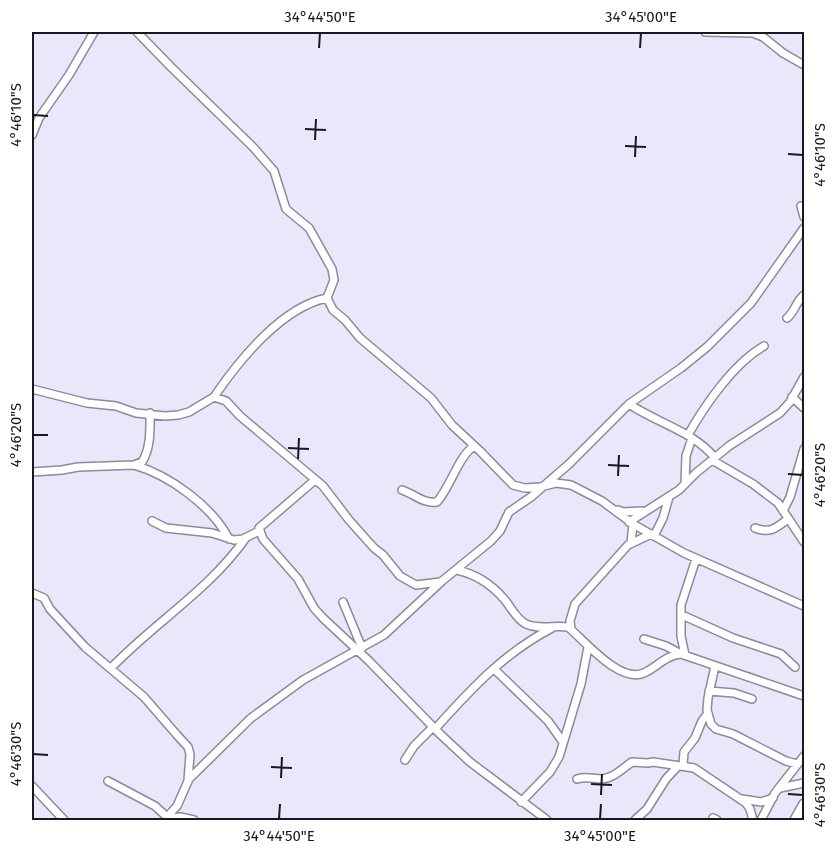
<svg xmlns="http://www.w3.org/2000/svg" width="836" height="852" font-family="'Fira Sans',sans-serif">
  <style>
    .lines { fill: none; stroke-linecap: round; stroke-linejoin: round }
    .minor-casing { stroke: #8c8a9b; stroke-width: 10 }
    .major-casing { stroke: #8c8a9b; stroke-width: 12 }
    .minor { stroke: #fff; stroke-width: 7 }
    .major { stroke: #fff; stroke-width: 9 }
    .ticks { fill: none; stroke: #19181f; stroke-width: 2 }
    .neatline { fill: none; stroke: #19181f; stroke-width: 2 }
    .ticks-label { font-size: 15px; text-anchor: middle; fill: #19181f }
  </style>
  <rect width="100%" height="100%" fill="#e9e7fa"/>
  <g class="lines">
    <defs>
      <path id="minor" d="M137 32 171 67 253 147 274 171 286 209 309 228 332 269 334 280 327 298 333 310 345 320 360 338 431 398 452 425 480 451 513 485 525 488 540 487 556 483 571 485 602 501 633 524 684 553 804 606
        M705 32 753 33 763 37 783 53 804 65
        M32 135 39 118 69 75 94 32
        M801 206 804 217
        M787 318C795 312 796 301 804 295
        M32 389 87 403 116 406 136 413 165 416 178 415 189 412 214 397 226 401 240 416 323 486 349 520 374 548 383 555 400 576 416 585 440 582
        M214 397C239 360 282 307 327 298
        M792 397 804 408
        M629 404C657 423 693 431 715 458
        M688 435C705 405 733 364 764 346
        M712 460 753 484 778 503 804 542
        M134 465C169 475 212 506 229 539
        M32 472 62 470 78 467 134 465 142 462C151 448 150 429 150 413
        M315 480 259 528 263 539 298 579 314 608 323 618 369 661 440 734 470 762 547 820
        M685 484 686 456 692 438
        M402 490C414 494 424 504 437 502 451 486 458 457 474 446
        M618 510 623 512 642 511
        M783 511 790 497 804 449
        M152 521 166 528 212 533 234 540 243 539 259 531
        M629 522 679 490 696 473 729 446 780 413 790 402 804 377
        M755 528C770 534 776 528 788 519
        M654 536 663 518 669 497
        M631 543 633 524
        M457 570C475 574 492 585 504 599 511 607 516 619 526 624 539 630 554 625 568 627 585 641 620 684 644 673 657 667 666 655 681 654L804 696
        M32 593 44 598 50 609 85 647 144 697 177 735 188 747 190 754 188 781
        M343 602 362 648
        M682 615 733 638 781 654 795 667
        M571 629 570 621 575 604 628 545 651 534
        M644 639 666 646 681 654
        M685 655 681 636V605L696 559
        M715 666 708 698 707 710 711 724 716 729 733 734 786 761 797 764
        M111 668C154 623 209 590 245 539
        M494 669 548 721 563 742
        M709 691 734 693 752 699
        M435 729C471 689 504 653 552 628
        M405 760 414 746 433 727
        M683 766 684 752 695 738 702 721 708 713
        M577 779C586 776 593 779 602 779 614 778 623 768 632 762L648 763 653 762 694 768 746 803 750 809 753 820
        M108 781 155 806 167 817 177 806 189 779 251 718 303 680 384 635 442 581 491 541 500 531 509 512 531 497 569 464 629 404 681 368 707 347 751 303 804 228
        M32 786 64 820
        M780 788 804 783
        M742 799 761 802 773 798
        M521 802 550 772 559 757 581 684 588 647
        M713 818 717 820
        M166 819 180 817 194 820
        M635 820 647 809 666 779 678 766
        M761 820 775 793 804 756"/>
      <path id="major" d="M795 820 804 804"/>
    </defs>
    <use href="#minor" class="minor-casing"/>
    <use href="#major" class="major-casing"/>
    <use href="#minor" class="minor"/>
    <use href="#major" class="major"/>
  </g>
  <path class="ticks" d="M319 48 320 33M640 48 641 33M33 115 48 116M305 129 326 130M315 140 316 119M625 146 646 147M788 154 803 155M635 157 636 136M33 435H48M288 448 309 449M298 459 299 438M608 465 629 466M788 474 803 475M618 476 619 455M33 754 48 755M271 767 292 768M281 778 282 757M591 784 612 785M788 794 803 795M601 795 602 774M279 819 280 804M600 819 601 804"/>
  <rect width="836" height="852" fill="none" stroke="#ffffff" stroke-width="66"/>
  <rect x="33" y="33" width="770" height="786" class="neatline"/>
  <g class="ticks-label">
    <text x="320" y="22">34°44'50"E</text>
    <text x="641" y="22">34°45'00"E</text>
    <text transform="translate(16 115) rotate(-90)" y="5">4°46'10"S</text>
    <text transform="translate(820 155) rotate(-90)" y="5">4°46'10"S</text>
    <text transform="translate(16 435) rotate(-90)" y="5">4°46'20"S</text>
    <text transform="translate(820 475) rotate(-90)" y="5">4°46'20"S</text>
    <text transform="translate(16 754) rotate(-90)" y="5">4°46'30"S</text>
    <text transform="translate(820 795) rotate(-90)" y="5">4°46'30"S</text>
    <text x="279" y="841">34°44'50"E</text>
    <text x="600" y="841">34°45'00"E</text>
  </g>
</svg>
